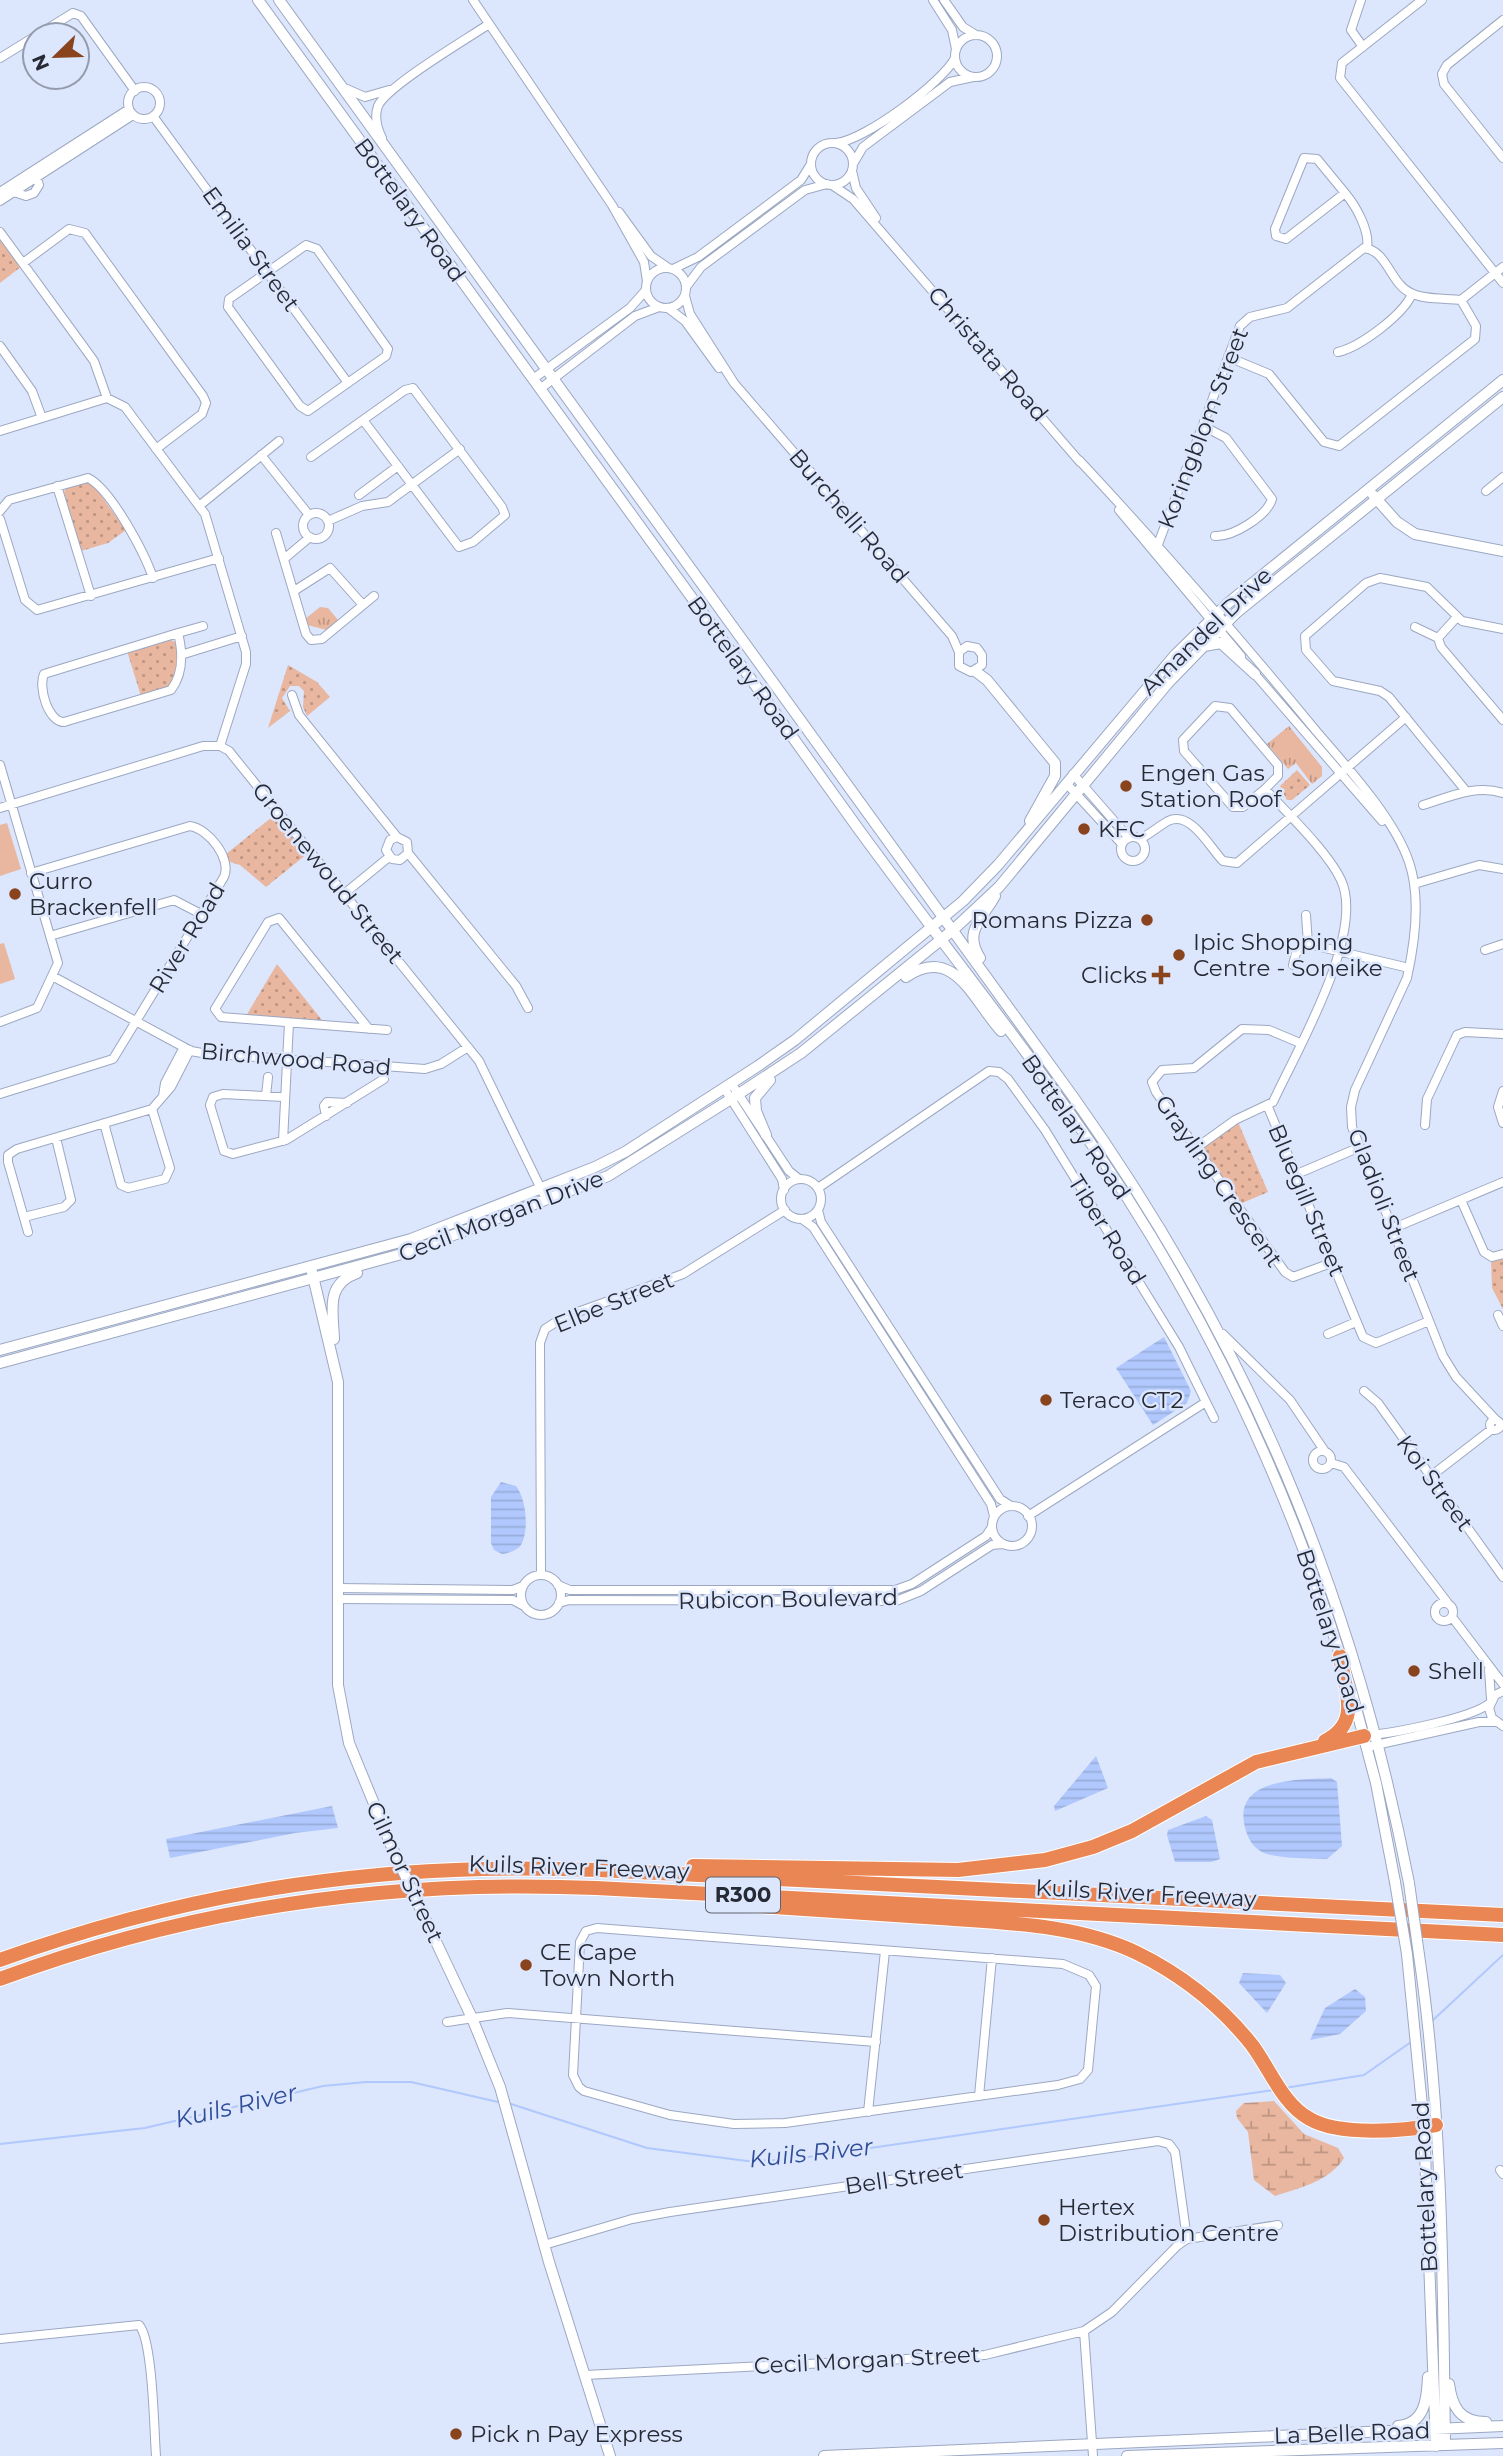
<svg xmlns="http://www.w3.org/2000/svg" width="1503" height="2456" font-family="Montserrat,sans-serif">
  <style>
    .grass { fill: url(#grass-tufts) }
    .wetland { fill: url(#wetland-marsh) }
    .park { fill: url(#park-dots) }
    .pitch { fill: #e9b79f }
    .water { fill: url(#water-rules) }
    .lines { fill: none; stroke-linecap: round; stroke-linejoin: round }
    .stream { stroke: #b0c8fd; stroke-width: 2 }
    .street-casing { stroke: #9ca8c2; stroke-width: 10 }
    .secondary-casing { stroke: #9ca8c2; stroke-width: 12 }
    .highway-casing { stroke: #fff; stroke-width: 16 }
    .street { stroke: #fff; stroke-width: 8 }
    .secondary { stroke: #fff; stroke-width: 10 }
    .highway { stroke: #e98654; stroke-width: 14 }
    .secondary-bridge-casing { stroke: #9ca8c2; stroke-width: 12; stroke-linecap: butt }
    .secondary-bridge { stroke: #fff; stroke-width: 10 }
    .poi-dot { fill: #89431d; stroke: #dce6fc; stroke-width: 2.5 }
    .labels { text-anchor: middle; stroke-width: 5; stroke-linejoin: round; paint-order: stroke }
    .shield { fill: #dce6fc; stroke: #5d6271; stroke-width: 2 }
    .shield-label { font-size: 21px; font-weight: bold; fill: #262a35 }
    .street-label { font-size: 23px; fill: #262a35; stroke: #dce6fc }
    .poi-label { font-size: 23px; fill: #262a35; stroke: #dce6fc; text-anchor: start }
    .water-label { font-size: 24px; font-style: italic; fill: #2f4d99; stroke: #dce6fc }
  </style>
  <defs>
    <pattern id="grass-tufts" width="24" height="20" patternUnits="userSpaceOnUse" patternTransform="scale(1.75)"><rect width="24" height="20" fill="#e9b79f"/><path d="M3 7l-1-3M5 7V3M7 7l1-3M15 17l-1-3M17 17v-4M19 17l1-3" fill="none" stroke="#bd9582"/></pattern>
    <pattern id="wetland-marsh" width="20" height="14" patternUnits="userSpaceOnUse" patternTransform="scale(1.75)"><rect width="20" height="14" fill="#e9b79f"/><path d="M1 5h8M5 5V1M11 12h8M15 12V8" fill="none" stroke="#bd9582"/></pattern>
    <pattern id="park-dots" width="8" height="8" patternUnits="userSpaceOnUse" patternTransform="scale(1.75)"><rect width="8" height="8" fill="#e9b79f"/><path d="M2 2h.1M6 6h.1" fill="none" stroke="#bd9582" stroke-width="1.8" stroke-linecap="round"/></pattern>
    <pattern id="water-rules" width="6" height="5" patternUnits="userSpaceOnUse" patternTransform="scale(1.75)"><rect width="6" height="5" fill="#b0c8fd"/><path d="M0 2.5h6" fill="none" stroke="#97acd9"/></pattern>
  </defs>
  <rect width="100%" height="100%" fill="#dce6fc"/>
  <path class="grass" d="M320 607 328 608 339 621 327 630 307 625 305 619Z
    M1289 726 1322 767V776L1312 784 1296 763 1288 769 1267 744Z"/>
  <path class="wetland" d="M1274 2101 1304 2134 1338 2148 1344 2158C1330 2181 1299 2188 1275 2196L1254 2180 1248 2132 1237 2118 1236 2111 1244 2103Z"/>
  <path class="park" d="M0 236 22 266 0 283Z
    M87 482 94 486 126 530 108 543 81 551 64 492 66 488Z
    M169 639 177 643C181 654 180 679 169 687 162 692 149 694 141 696L127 651Z
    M288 665 317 682 330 697 307 716 303 707 304 691 299 686H290L282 698 290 711 268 728Z
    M1297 770 1310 785 1292 800H1287L1280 786Z
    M276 814 307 854 266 887 240 865 230 862 226 854Z
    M277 964 322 1020 321 1022 246 1016Z
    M1238 1122 1268 1192 1240 1204 1203 1151 1206 1144Z
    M1503 1258V1309L1492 1288 1491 1260Z"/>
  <path class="pitch" d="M7 823 21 869 0 876V825Z
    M4 943 15 979 0 984V944Z"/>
  <path class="water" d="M1164 1337 1191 1391 1187 1403 1153 1425 1116 1368Z
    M501 1482 516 1486C526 1499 529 1528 522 1543 519 1550 509 1553 502 1554L494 1550 491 1543V1497Z
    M1096 1756 1108 1788 1055 1811 1054 1806Z
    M1331 1778 1337 1782 1342 1846 1327 1859C1308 1858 1285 1859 1267 1854 1256 1851 1249 1841 1246 1831 1229 1777 1299 1780 1331 1778Z
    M332 1806 338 1828 295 1833 170 1858 166 1839Z
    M1206 1816 1212 1820 1220 1859 1211 1862H1175L1167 1835 1168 1830Z
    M1243 1973 1280 1975 1286 1983 1267 2013 1239 1983Z
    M1355 1989 1365 1997 1366 2011 1340 2034 1310 2040 1325 2008Z"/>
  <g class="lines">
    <path class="stream" d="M1432 2021 1503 1955
      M1285 2088 1364 2075 1411 2042
      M511 2104 647 2148 747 2161 787 2160 1273 2090
      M0 2144 145 2128 323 2086 366 2082H411L498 2102"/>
    <defs>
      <path id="street" d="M473 0 612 205 644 262 647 281
        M933 0 952 30 956 49
        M944 0 963 27 976 35
        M1361 0 1351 30 1363 47
        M1422 0 1342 63 1340 78 1503 283
        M1503 20 1447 65 1442 74 1444 84 1503 158
        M955 56a21 21 0 1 1 42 0a21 21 0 1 1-42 0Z
        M0 58 73 13 81 16 135 91
        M128 103a16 16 0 1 1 32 0a16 16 0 1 1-32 0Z
        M347 89 365 97 389 90
        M153 116 348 383
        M382 138C377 128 374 117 378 106 387 86 467 39 489 24
        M836 143C864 141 943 82 955 58
        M811 164a21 21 0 1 1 42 0a21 21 0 1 1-42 0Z
        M853 164 863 147 950 82 973 77
        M852 171 856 188 876 218
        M832 185 853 199 1080 462
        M0 192 129 109
        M14 192 26 196 34 193 39 185 35 173
        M1345 193 1317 159 1304 158 1275 229 1276 236 1286 239 1345 193C1356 206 1370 231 1367 248
        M0 201 133 115
        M619 212 651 256 667 267
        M0 232 94 361 107 398
        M306 245 317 249 388 349 386 356 308 411 300 406 228 307 229 299Z
        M23 263 69 229 85 233 203 396 206 403 202 414 156 449
        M646 288a20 20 0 1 1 40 0a20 20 0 1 1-40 0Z
        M673 269 698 257 801 180 811 164
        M686 287 701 267 805 190 827 184
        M685 296 690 314 734 383 952 636 959 652V666L971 672 982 665V655L977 648 967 646 959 652
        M668 308 685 321 719 368
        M0 346 32 391 42 418
        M1338 352C1360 347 1403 315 1412 294
        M1228 357 1269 374 1324 442 1339 446 1475 339 1476 326 1461 300
        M533 379 630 308 646 290
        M540 389 635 316 659 307
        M1203 426 1226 438 1272 499C1267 516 1233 537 1215 536
        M0 431 107 398 125 407 205 514 246 652V664L220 746
        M261 455 309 515
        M311 457 405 390 413 388 502 507 505 515 473 542 459 547 363 420
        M1079 460C1161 548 1240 638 1317 732 1347 767 1394 818 1409 862 1421 897 1415 942 1407 978L1355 1090 1351 1107 1352 1127 1443 1356 1456 1377 1495 1419
        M57 486 91 596
        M1486 491 1503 477
        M359 495 398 466
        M199 506 279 441
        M1119 510 1241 656
        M0 511 9 500 88 478C111 489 145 554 153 578
        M303 526a13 13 0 1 1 26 0a13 13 0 1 1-26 0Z
        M0 519 25 600 37 610 219 558
        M328 521 362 506 388 502 460 449
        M276 533 306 634 311 640 322 639 374 596
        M1157 547 1240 326 1250 317 1287 308 1364 248C1387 250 1391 285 1411 293 1424 300 1446 298 1461 300L1503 267
        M284 559 310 537
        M294 591 330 568 363 605
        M1415 627 1438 638 1441 647 1503 720
        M178 633 44 674C38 687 48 722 64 722L171 690C184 673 183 653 178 633L203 626
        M1438 638 1457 617
        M184 654 242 636
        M1253 672 1382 821
        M292 695 299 715 397 837 407 842 408 853 400 860 392 859 386 850 390 840 397 837
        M0 765 58 963 37 1008 0 1022
        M1073 774 1129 838
        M1066 783 1122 844
        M1466 791 1389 697 1380 691 1333 681 1306 650 1305 636 1366 583 1380 578 1427 587 1462 621 1503 629
        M1423 805C1449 797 1476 784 1503 793
        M0 808 203 746H220L229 751 479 1061 543 1193
        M1121 849a12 12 0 1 1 24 0a12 12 0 1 1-24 0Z
        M1140 839C1150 834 1159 826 1168 821 1191 810 1210 848 1223 861L1237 863 1406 717
        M408 853 516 986 528 1008
        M1414 884 1479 865 1503 869
        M344 894 389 857
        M1306 915 1308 944 1409 968
        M50 936 174 900 201 914
        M1485 950 1503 944
        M1293 965 1296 953 1308 944
        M54 977 191 1051 202 1053 425 1069 441 1064 468 1047
        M369 1029 279 918 268 922 215 1009 221 1017 387 1030
        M1300 1043 1269 1030 1242 1029 1194 1068 1162 1070 1152 1082 1156 1092 1285 1272 1293 1277 1334 1262
        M731 1083 789 1171 799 1179
        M724 1088 782 1179 784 1190
        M1503 1091 1498 1107 1503 1123
        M0 1094 113 1059 224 877C232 859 209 829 190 826L31 873
        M163 1096 165 1083 184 1047
        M266 1096 268 1077
        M284 1097 223 1094 213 1097 210 1105 224 1151 233 1154 286 1140 384 1079
        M1268 1107 1363 1337 1376 1343 1429 1321
        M326 1116 324 1106 327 1102 347 1103
        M104 1123 121 1185 128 1188 165 1179 170 1168 152 1109
        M1425 1125 1427 1099 1457 1035 1465 1032 1503 1034
        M283 1141 289 1023
        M1196 1148 1235 1120 1273 1102C1296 1052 1366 933 1341 880 1328 852 1287 813 1265 789L1243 807H1233L1184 751 1183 740 1215 706 1230 708 1278 765V776L1265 789
        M1297 1174 1360 1147
        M781 1199a20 20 0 1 1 40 0a20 20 0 1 1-40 0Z
        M818 1188 989 1071 999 1072 1008 1079 1045 1130 1179 1347 1206 1402 1028 1516
        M1461 1200 1484 1252 1492 1257 1503 1254
        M818 1210 821 1222 1000 1499 1011 1506
        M24 1217 64 1207 71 1200 56 1138
        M802 1219 813 1227 991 1504 994 1516
        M1394 1228 1503 1182
        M28 1232 8 1162V1155L17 1149 152 1109 171 1087 190 1050
        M1498 1315 1503 1326
        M1223 1334 1290 1400 1324 1450
        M1328 1334 1356 1322
        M1364 1391 1378 1403 1503 1577
        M1206 1402 1214 1418
        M1490 1425a5 5 0 1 1 10 0a5 5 0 1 1-10 0Z
        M1313 1460a9 9 0 1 1 18 0a9 9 0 1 1-18 0Z
        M1331 1463 1344 1467 1447 1602
        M1431 1476 1492 1429
        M992 1526a20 20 0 1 1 40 0a20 20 0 1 1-40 0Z
        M541 1575 540 1343 545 1329 564 1317 683 1274 785 1210
        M521 1595a20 20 0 1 1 40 0a20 20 0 1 1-40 0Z
        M558 1585 570 1590H895L912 1584 986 1536 992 1527
        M337 1588 513 1590 523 1586
        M337 1599 513 1600 524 1606
        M1435 1612a9 9 0 1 1 18 0a9 9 0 1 1-18 0Z
        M559 1603 569 1600 896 1601 921 1591 992 1545 1002 1544
        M1452 1617 1503 1684
        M1489 1670 1491 1699
        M1503 1691 1495 1695 1489 1708 1492 1718 1503 1726
        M1372 1735C1398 1732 1472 1718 1490 1703
        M1367 1747 1479 1722H1495
        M597 1928 1063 1964 1089 1975 1096 1986 1088 2070 1080 2079 1058 2085 785 2123 734 2124 670 2115 584 2091 579 2087 573 2075 580 1942 586 1931Z
        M447 2022 507 2013 876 2042
        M979 2096 992 1958
        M868 2112 885 1951
        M1500 2170 1503 2174
        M544 2245 632 2219 670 2212 1158 2141 1169 2144 1175 2152 1187 2239
        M1084 2331 1093 2456
        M0 2339 139 2325C153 2340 154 2431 156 2456
        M585 2375 985 2355 1084 2331 1112 2312 1177 2246 1187 2239 1278 2225"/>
      <path id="secondary" d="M258 0C458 275 659 550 857 827 947 951 1045 1070 1128 1199 1220 1343 1291 1498 1342 1661
        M279 0 1074 1098C1247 1342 1352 1590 1409 1883
        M1373 495 1397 522 1415 534 1503 551
        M1204 646 1221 643 1255 674
        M975 671 987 680 1055 763V776L1030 821
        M980 958C963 932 982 919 995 896
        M906 977C954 944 973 1000 1001 1031
        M766 1135 756 1111 755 1098 770 1080
        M312 1272 338 1382V1685L349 1743 391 1845
        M334 1339C333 1311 325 1284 357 1273
        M0 1350 411 1239 595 1167 625 1152 758 1066 795 1040 963 901 998 865 1175 655 1227 604 1503 380
        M0 1363 409 1252 608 1176 731 1099 801 1053 953 930 999 887 1168 683 1236 613 1503 397
        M1352 1693 1376 1783 1395 1882
        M421 1910 472 2018 500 2087 549 2262 610 2456
        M1407 1954 1424 2126 1436 2446
        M1419 1955C1443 2117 1443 2282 1445 2445
        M1449 2384C1452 2407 1460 2422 1486 2422
        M1398 2426C1425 2424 1427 2399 1428 2377
        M824 2456 1503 2426
        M1127 2456 1503 2443"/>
      <path id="highway" d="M1325 1741C1363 1722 1344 1689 1340 1656
        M693 1866 958 1870 1045 1860 1093 1847 1132 1831 1256 1762 1364 1736
        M744 1905C809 1909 875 1914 940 1918 1006 1923 1076 1924 1137 1953 1182 1975 1221 2006 1252 2045 1270 2069 1283 2105 1310 2119 1339 2136 1403 2131 1436 2125
        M0 1960C196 1889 390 1861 598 1870L1503 1915
        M0 1979C193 1907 390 1879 596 1888L1503 1935"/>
    </defs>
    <use href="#street" class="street-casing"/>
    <use href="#secondary" class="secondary-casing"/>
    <use href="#highway" class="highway-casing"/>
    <use href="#street" class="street"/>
    <use href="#secondary" class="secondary"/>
    <use href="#highway" class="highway"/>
    <defs>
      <path id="secondary-bridge" d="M391 1845 421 1910
        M1395 1882 1407 1954
        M1409 1883 1419 1955"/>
    </defs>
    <use href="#secondary-bridge" class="secondary-bridge-casing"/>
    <use href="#secondary-bridge" class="secondary-bridge"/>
  </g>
  <g class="poi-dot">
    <circle cx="1126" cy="786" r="7"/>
    <circle cx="1084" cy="829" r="7"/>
    <circle cx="15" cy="894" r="7"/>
    <circle cx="1147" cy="920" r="7"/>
    <circle cx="1179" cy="955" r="7"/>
    <path d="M1157.5 964.5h7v7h7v7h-7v7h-7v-7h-7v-7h7z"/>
    <circle cx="1046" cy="1400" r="7"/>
    <circle cx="1414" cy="1671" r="7"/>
    <circle cx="526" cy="1965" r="7"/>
    <circle cx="1044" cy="2220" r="7"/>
    <circle cx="456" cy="2434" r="7"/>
  </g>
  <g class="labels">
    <rect class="shield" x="706" y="1877.5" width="74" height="35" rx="5"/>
    <g class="shield-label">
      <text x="743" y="1902">R300</text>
    </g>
    <g class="street-label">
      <text transform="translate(410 210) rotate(54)" y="8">Bottelary Road</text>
      <text transform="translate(251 249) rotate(54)" y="8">Emilia Street</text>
      <text transform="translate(988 354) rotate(49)" y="8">Christata Road</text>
      <text transform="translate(1203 428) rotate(-69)" y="8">Koringblom Street</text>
      <text transform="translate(849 516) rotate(49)" y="8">Burchelli Road</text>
      <text transform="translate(1206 631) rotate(-44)" y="8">Amandel Drive</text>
      <text transform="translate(743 668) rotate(54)" y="8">Bottelary Road</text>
      <text transform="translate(328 873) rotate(51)" y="8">Groenewoud Street</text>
      <text transform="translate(187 938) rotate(-59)" y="8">River Road</text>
      <text transform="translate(296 1059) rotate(5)" y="8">Birchwood Road</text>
      <text transform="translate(1076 1127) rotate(55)" y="8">Bottelary Road</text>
      <text transform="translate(1219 1181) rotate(55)" y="8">Grayling Crescent</text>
      <text transform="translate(1307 1200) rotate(67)" y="8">Bluegill Street</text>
      <text transform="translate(1384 1205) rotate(69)" y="8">Gladioli Street</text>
      <text transform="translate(501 1216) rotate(-21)" y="8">Cecil Morgan Drive</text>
      <text transform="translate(1107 1230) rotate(58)" y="8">Tiber Road</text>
      <text transform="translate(614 1302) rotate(-22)" y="8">Elbe Street</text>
      <text transform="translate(1435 1483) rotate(54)" y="8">Koi Street</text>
      <text transform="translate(788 1599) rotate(-1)" y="8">Rubicon Boulevard</text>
      <text transform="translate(1330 1631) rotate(72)" y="8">Bottelary Road</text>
      <text transform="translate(579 1867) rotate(2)" y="8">Kuils River Freeway</text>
      <text transform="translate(405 1872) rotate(65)" y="8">Cilmor Street</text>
      <text transform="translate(1146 1893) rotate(3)" y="8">Kuils River Freeway</text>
      <text transform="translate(904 2178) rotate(-8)" y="8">Bell Street</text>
      <text transform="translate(1425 2187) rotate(-93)" y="8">Bottelary Road</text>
      <text transform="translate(867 2360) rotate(-3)" y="8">Cecil Morgan Street</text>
      <text transform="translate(1352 2433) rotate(-2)" y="8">La Belle Road</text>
    </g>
    <g class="poi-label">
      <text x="1140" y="781">Engen Gas<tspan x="1140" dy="26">Station Roof</tspan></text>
      <text x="1098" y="837">KFC</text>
      <text x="29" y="889">Curro<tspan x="29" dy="26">Brackenfell</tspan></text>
      <text x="1133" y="928" text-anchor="end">Romans Pizza</text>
      <text x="1193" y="950">Ipic Shopping<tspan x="1193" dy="26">Centre - Soneike</tspan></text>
      <text x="1147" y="983" text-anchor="end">Clicks</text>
      <text x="1060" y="1408">Teraco CT2</text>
      <text x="1428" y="1679">Shell</text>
      <text x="540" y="1960">CE Cape<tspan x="540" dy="26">Town North</tspan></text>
      <text x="1058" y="2215">Hertex<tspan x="1058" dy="26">Distribution Centre</tspan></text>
      <text x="470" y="2442">Pick n Pay Express</text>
    </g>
    <g class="water-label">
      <text transform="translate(236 2106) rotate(-13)" y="8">Kuils River</text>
      <text transform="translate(811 2153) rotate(-6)" y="8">Kuils River</text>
    </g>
  </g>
  <g transform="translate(56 56) rotate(247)"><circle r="33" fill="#dce6fc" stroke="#939bac" stroke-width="2"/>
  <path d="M0-5L12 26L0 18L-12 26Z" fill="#89431d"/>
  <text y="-10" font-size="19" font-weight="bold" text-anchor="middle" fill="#262a35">N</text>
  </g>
</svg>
